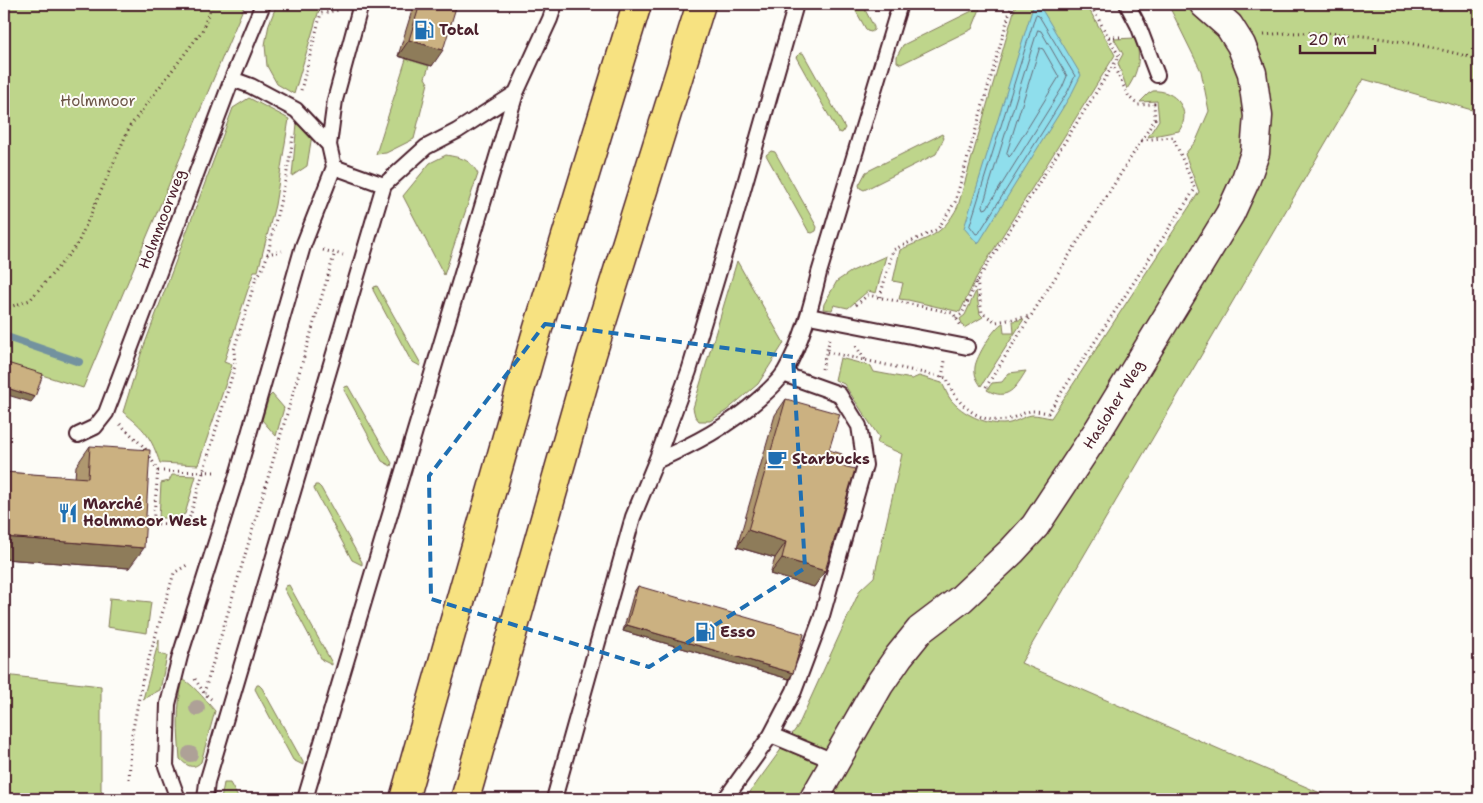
<svg xmlns="http://www.w3.org/2000/svg" width="1483" height="803" font-family="'Shantell Sans',sans-serif">
  <style>
    .green { fill: #bed58b; stroke: #847a5b }
    .water { fill: #8fdeec; stroke: #73929f }
    .lines { fill: none; stroke-linecap: round; stroke-linejoin: round }
    .shore { stroke: #666b78; stroke-width: 1 }
    .stream { stroke: #73929f; stroke-width: 8 }
    .lane-casing { stroke: #4a1f2b; stroke-width: 18 }
    .street-casing { stroke: #4a1f2b; stroke-width: 31 }
    .highway-casing { stroke: #4a1f2b; stroke-width: 31 }
    .path { stroke: #4a1f2b; stroke-width: 3; stroke-dasharray: 1 4; stroke-linecap: butt }
    .lane { stroke: #fdfcf7; stroke-width: 14 }
    .street { stroke: #fdfcf7; stroke-width: 28 }
    .highway { stroke: #f7e281; stroke-width: 28 }
    .tree { fill: #aea197 }
    .wall { fill: #af986f; stroke: #4a1f2b }
    .shaded-wall { fill: #8e7c5a; stroke: #4a1f2b }
    .building { fill: #cbb181; stroke: #4a1f2b }
    .marked { fill: none; stroke: #1f6fb2; stroke-width: 4; stroke-dasharray: 10 6; stroke-linejoin: round }
    .labels { text-anchor: middle; stroke-width: 4; stroke-linejoin: round; paint-order: stroke }
    .poi-label { font-size: 15px; font-weight: bold; fill: #4a1f2b; stroke: #fdfcf7; text-anchor: start }
    .park-label { font-size: 15px; fill: #6d5648; stroke: #fdfcf7 }
    .street-label { font-size: 15px; fill: #4a1f2b; stroke: #fdfcf7 }
  </style>
  <rect width="100%" height="100%" fill="#fdfcf7"/>
  <filter id="ink" filterUnits="userSpaceOnUse"><feTurbulence type="fractalNoise" baseFrequency=".02" numOctaves="2"/><feDisplacementMap in="SourceGraphic" scale="10" xChannelSelector="R" yChannelSelector="G"/><feConvolveMatrix kernelMatrix="1 2 1 2 8 2 1 2 1" color-interpolation-filters="sRGB"/></filter>
  <g filter="url(#ink)">
    <path class="green" d="M4 4H245L83 388 4 363Z
      M277 4H343L319 10 294 94 277 84 267 66 265 45 269 24Z
      M852 4H862L874 27V30L871 32 867 31Z
      M1016 4H1086L1115 55 976 278 960 312 908 300 899 299 903 283 893 281 900 250C928 237 942 237 958 206Z
      M1168 4H1479V112L1363 79 1021 663 1334 799H745L798 726 860 590 874 577 902 454 877 443 879 437 844 384 835 380 840 358 871 366 874 372 912 379 919 376 942 383C945 388 947 395 951 400 963 414 984 424 1003 424 1014 424 1023 416 1032 415 1038 415 1045 417 1051 418L1199 192 1185 154 1196 141 1209 111 1201 71Z
      M978 8 980 9 972 29 901 64 897 62V56L903 45Z
      M1135 38C1142 57 1138 73 1127 89L1118 63 1123 54 1114 39Z
      M800 53H803L845 128 842 133 838 132 796 57Z
      M406 59 429 66 425 78 428 83 414 139 386 153 376 154Z
      M1153 91C1175 89 1193 111 1179 131L1148 137 1159 120 1157 101 1140 102 1148 94Z
      M249 98 289 119 275 205 258 271H254L224 362 232 365 198 465 160 463C151 437 145 429 123 412L141 354 233 108Z
      M297 123 312 135 307 166 292 176Z
      M942 134 944 138 936 154 864 190 860 188 859 185 866 172Z
      M771 151 775 152 817 227 816 231 812 233 809 232 766 155Z
      M446 155C462 158 470 159 478 174L444 275 403 196 430 163Z
      M886 256 876 293 868 291 848 308 834 305 832 310 823 309 824 304 837 281 852 271Z
      M737 261 784 343 758 384 726 411 710 421H699L695 416 693 408Z
      M377 286 421 364 420 366 411 361 373 290 374 287Z
      M976 291 980 314 983 317 964 328 960 319 965 315Z
      M1024 319 981 386C977 380 974 375 975 367 976 357 994 327 1003 323L1004 333H1014L1013 321Z
      M1026 371C1016 387 1008 402 987 390L992 383 1002 382 1009 373Z
      M348 386 392 463 391 466 382 461 344 390 345 387Z
      M272 394 284 408 276 436 262 420 269 397Z
      M172 475 196 476 185 514 177 518H159L161 483 169 481Z
      M315 485H318L321 488 362 562V565L352 560 314 489Z
      M289 585 332 663V665L322 660 286 592 284 589 286 586Z
      M110 598 151 602 147 633 107 627Z
      M159 640V654L167 656 160 690 143 699Z
      M4 675 101 686V790L106 799H4Z
      M183 680C191 682 208 703 215 711L201 762C193 770 187 766 180 759 178 732 176 707 183 680Z
      M257 685H259L262 688 303 762V765L293 760 256 691 255 689Z
      M224 783H230L239 799H221Z"/>
    <path class="water" d="M1033 7 1041 8 1081 75 1072 93 978 244 964 228Z"/>
    <g class="lines">
      <path class="shore" d="M1036 15 1039 16 1075 76 1068 91 979 233 976 234 970 226Z
        M1038 30 1041 31 1067 76 1062 88 987 208 984 209 983 206Z
        M1040 48 1043 49 1059 77 1011 155 1009 157 1007 153Z"/>
      <path class="stream" d="M4 336 79 362"/>
      <defs>
        <path id="lane" d="M1127 4 1138 25 1157 75
          M232 79 251 86 296 110 329 145
          M334 167 384 185
          M809 316 967 347
          M78 435 95 427 106 413 232 79 263 4
          M656 461C694 444 729 426 760 398 768 391 778 382 784 373 802 342 811 307 819 273L900 4
          M771 735 836 762
          M178 799 166 766 168 704 180 656 238 472 303 246 334 167 329 145 335 100 361 4
          M205 799 207 782 384 185 426 147 457 131 516 93
          M305 799 516 93 550 19 555 4
          M554 799 633 517 656 461 689 371 733 225 796 4
          M724 799 728 795 771 735 794 691 821 619 865 465 859 426 839 394 783 374"/>
        <g id="street">
          <path id="s1" d="M814 799 879 685 899 656 920 630 961 599 1012 551 1035 526 1099 429 1230 214 1246 179 1255 153 1258 116 1252 73 1241 45 1229 26 1204 4"/>
        </g>
        <path id="highway" d="M404 799 535 338 637 4
          M465 799 592 354 701 4"/>
      </defs>
      <use href="#lane" class="lane-casing"/>
      <use href="#street" class="street-casing"/>
      <use href="#highway" class="highway-casing"/>
      <path class="path" d="M1264 35C1321 29 1368 35 1424 46 1442 50 1461 54 1479 60
        M1109 37H1122
        M301 90 321 13 340 10
        M323 250 343 255
        M267 254 282 251
        M977 281 982 313 996 322 1031 316
        M880 297 893 250 938 229 955 202 1012 4
        M856 305 868 295 953 313 961 326
        M4 309 30 300 77 245 130 126 202 31 212 4
        M956 318 962 314 977 281 1119 56 1090 4
        M856 346 865 360
        M827 352 947 378C954 403 979 424 1006 420 1015 418 1026 411 1032 411 1037 411 1043 412 1048 413L1195 189 1173 137 1142 140 1155 119 1154 104 1138 105 1129 97 1113 65
        M822 369 830 338
        M942 377 945 361
        M986 387 1142 140
        M120 424 145 448 158 471 153 524 141 526
        M158 471 218 472
        M202 523H188L235 366 234 350 256 278C267 265 269 247 273 231 281 199 289 168 293 136
        M153 524 188 523
        M195 679 204 693 211 699
        M204 693 335 252
        M129 779 132 734 142 682 174 573 187 565"/>
      <use href="#lane" class="lane"/>
      <use href="#street" class="street"/>
      <use href="#highway" class="highway"/>
    </g>
    <g class="tree">
      <circle cx="197" cy="708" r="8"/>
      <circle cx="190" cy="754" r="8"/>
    </g>
    <path class="wall" d="M414 4H457L432 66 398 56Z
      M786 399 829 450 839 465 825 571 814 587 770 574 775 558 737 547 775 415Z
      M90 446 129 568 4 559V472L75 478 76 466Z
      M638 586 789 679 623 631 634 592Z"/>
    <path class="shaded-wall" d="M409 40 443 50 432 66 398 56Z
      M4 387 35 397 31 402 4 394Z
      M748 530 786 542 775 558 737 547Z
      M4 537 144 548 129 568 4 559Z
      M782 558 825 571 814 587 770 574Z
      M627 625 793 673 789 679 623 631Z"/>
    <path class="building" d="M420 4H457L443 50 409 40Z
      M4 362 43 374 35 397 4 387Z
      M786 399 840 414 829 450 842 454 839 465 855 469 825 571 782 558 786 542 748 530Z
      M90 446 150 450 144 548 4 537V472L88 478Z
      M638 586 804 634 793 673 627 625Z"/>
  </g>
  <path class="marked" d="M545 324 793 357 805 568 649 667 431 599 429 476Z"/>
  <defs>
    <symbol id="fuel-bare" viewBox="-9 -9 18 18"><path d="M-5.5-6h7V0h2V4h1.3V-2.5L3-4.5l.8-.8L6-3V5H2.5V1h-1V6h-7ZM-4.2-4.7v3.2H.2V-4.7Z" fill="#1f6fb2" stroke="#fdfcf7" stroke-width="2.5" paint-order="stroke"/></symbol>
    <symbol id="cafe-bare" viewBox="-9 -9 18 18"><path d="M-5.5-4.5H6V0H3Q3 3.5 0 3.5H-2.5Q-5.5 3.5-5.5 0ZM3-3.2v2h1.7v-2ZM-6 4.5H4V6H-6Z" fill="#1f6fb2" stroke="#fdfcf7" stroke-width="2.5" paint-order="stroke"/></symbol>
    <symbol id="restaurant-bare" viewBox="-9 -9 18 18"><path d="M-5-6h1v4h1v-4h1v4h1v-4h1v5L-1.5 .5V6h-2V.5L-5-1ZM5-6V6H3V1.5H1.5Q1.5-4 5-6Z" fill="#1f6fb2" stroke="#fdfcf7" stroke-width="2.5" paint-order="stroke"/></symbol>
  </defs>
  <g fill-rule="evenodd">
    <use href="#fuel-bare" x="410" y="16" width="28" height="28"/>
    <use href="#cafe-bare" x="763" y="445" width="28" height="28"/>
    <use href="#restaurant-bare" x="54" y="499" width="28" height="28"/>
    <use href="#fuel-bare" x="691" y="618" width="28" height="28"/>
  </g>
  <g class="labels">
    <g class="poi-label">
      <text x="439" y="35">Total</text>
      <text x="792" y="464">Starbucks</text>
      <text x="83" y="509">Marché<tspan x="83" dy="17">Holmmoor West</tspan></text>
      <text x="720" y="637">Esso</text>
    </g>
    <g class="park-label">
      <text x="98" y="106">Holmmoor</text>
    </g>
    <g class="street-label">
      <text transform="translate(162 219) rotate(-69)" y="5">Holmmoorweg</text>
      <text dy="5" stroke="none"><textPath href="#s1" startOffset="500">Hasloher Weg</textPath></text>
    </g>
  </g>
  <rect width="1483" height="803" fill="none" stroke="#fdfcf7" stroke-width="20"/>
  <rect x="10" y="10" width="1463" height="783" fill="none" stroke="#4a1f2b" stroke-width="2" filter="url(#ink)"/>
  <path d="M1300 45v8h75v-8" fill="none" stroke="#4a1f2b" stroke-width="2.5"/>
  <text x="1308" y="45" font-size="15" fill="#4a1f2b" stroke="#fdfcf7" stroke-width="4" paint-order="stroke">20 m</text>
</svg>
